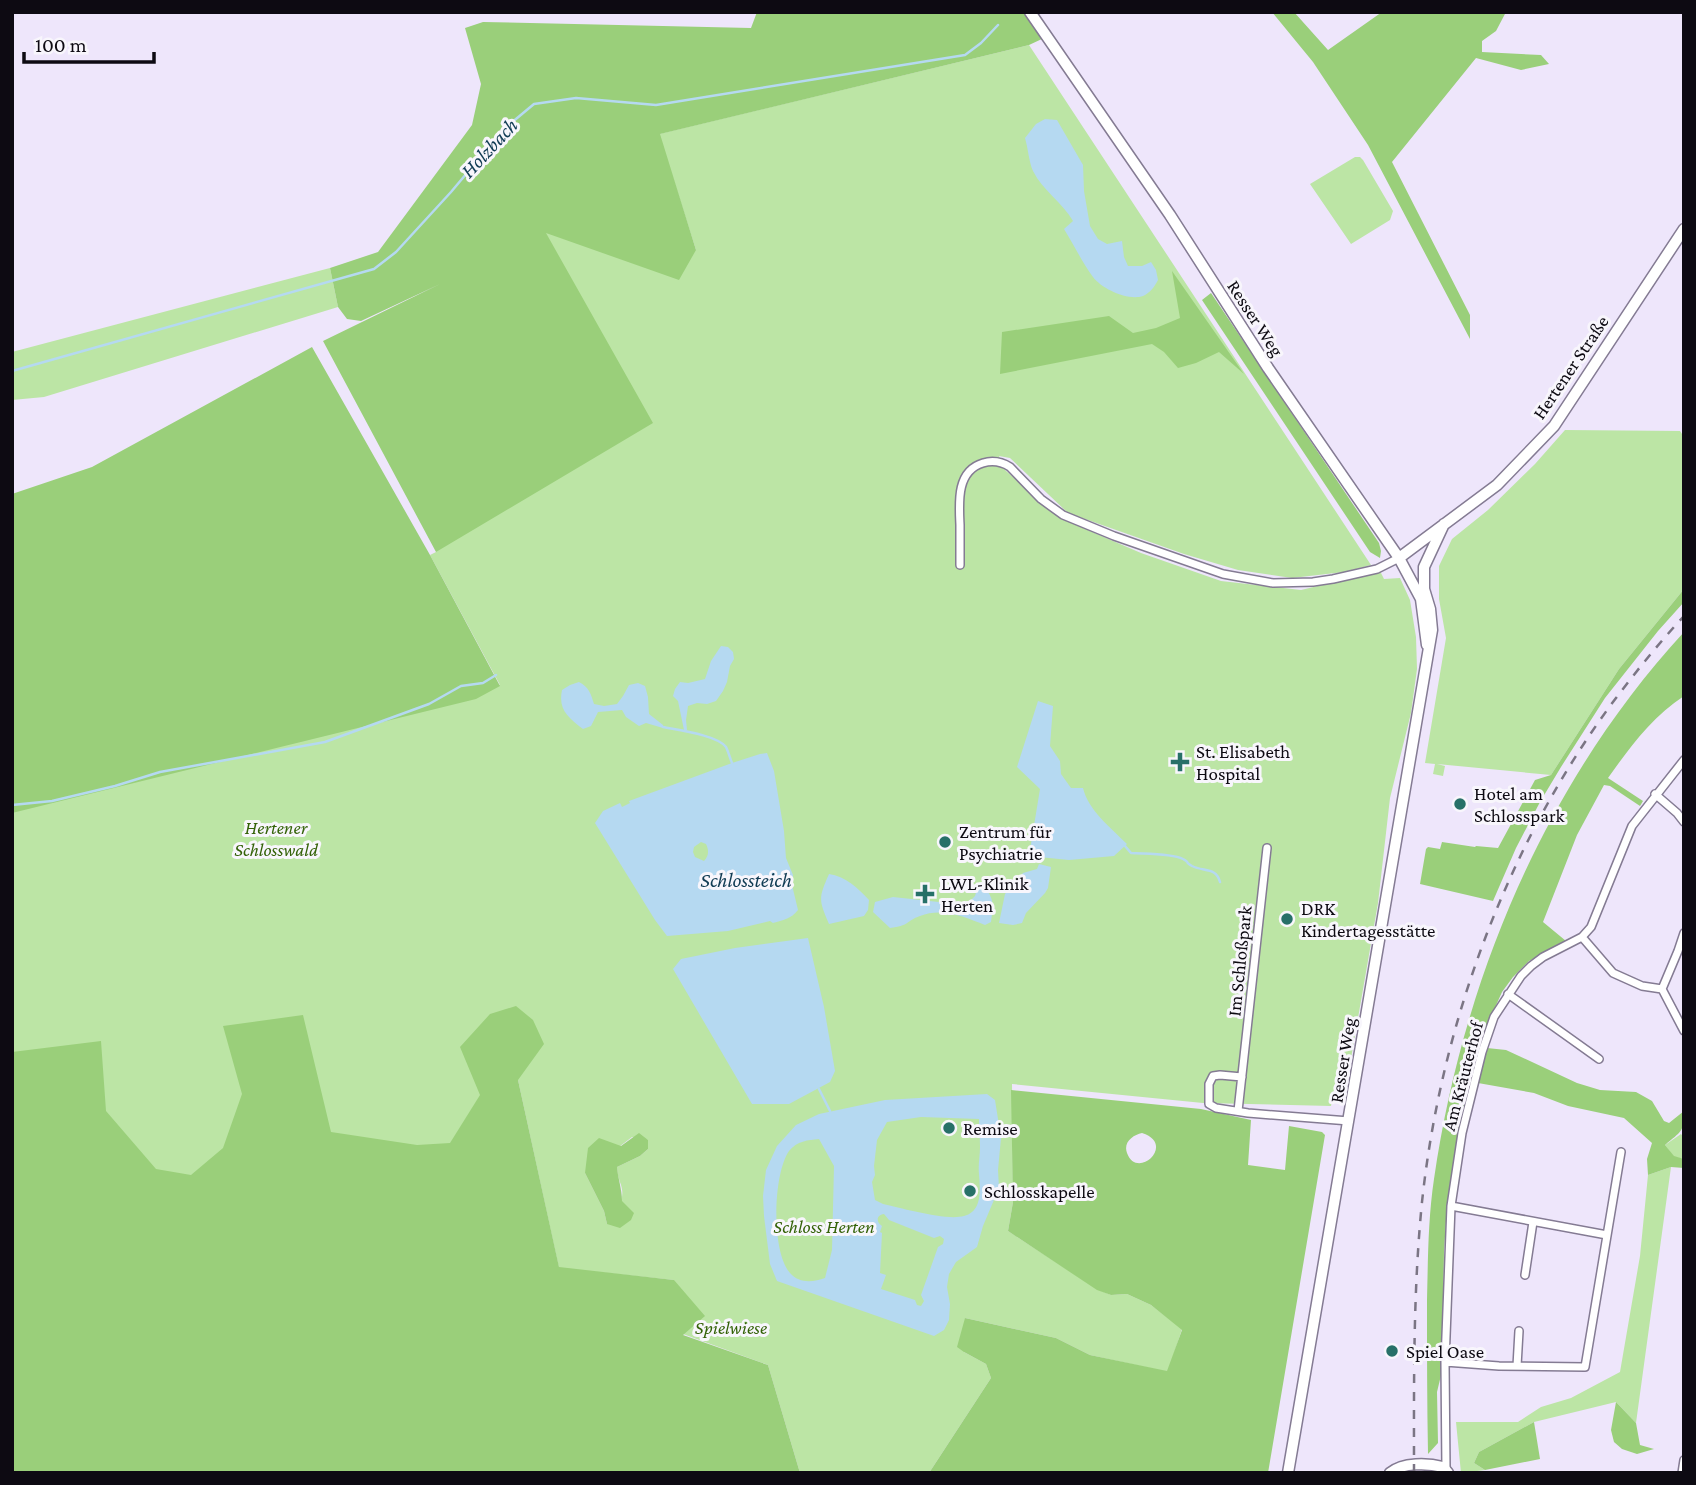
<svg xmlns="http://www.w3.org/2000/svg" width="1696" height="1485" font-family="'Crimson Pro',serif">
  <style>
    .green { fill: #bce5a5; fill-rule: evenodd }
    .forest { fill: #9acf7a; fill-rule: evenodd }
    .water { fill: #b5d9f1; fill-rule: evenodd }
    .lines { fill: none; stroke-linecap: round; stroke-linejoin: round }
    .stream { stroke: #b5d9f1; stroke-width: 2.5 }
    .street-casing { stroke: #847b93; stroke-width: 10 }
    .secondary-casing { stroke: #847b93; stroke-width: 13 }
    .street { stroke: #fff; stroke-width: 7 }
    .secondary { stroke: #fff; stroke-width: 10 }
    .rail { stroke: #7b7584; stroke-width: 2.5; stroke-dasharray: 9 9; stroke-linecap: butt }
    .poi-dot { fill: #277068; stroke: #f8f6fc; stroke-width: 2.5 }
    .labels { text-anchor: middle; stroke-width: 6; stroke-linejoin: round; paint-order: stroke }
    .street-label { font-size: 19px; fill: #0d0a12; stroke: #f8f6fc }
    .poi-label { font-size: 19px; fill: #0d0a12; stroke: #f8f6fc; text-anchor: start }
    .park-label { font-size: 19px; font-style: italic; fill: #336207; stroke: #f8f6fc }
    .water-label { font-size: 21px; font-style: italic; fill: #113c54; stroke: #f8f6fc }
  </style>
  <rect width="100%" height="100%" fill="#eee6fb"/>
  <path class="green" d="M1029 45 1371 565 1344 572 1292 578 1238 570 1184 554 1068 513 1010 458 999 456 1005 470 1062 519 1141 553 1221 581 1301 590 1380 571 1384 579 1400 578 1410 600 1416 637 1417 669 1411 713 1390 798 1378 903 1345 1093 1334 1092 1331 1106 1203 1103 1012 1084 1013 1202 1008 1231 1097 1289 1111 1295 1127 1294 1151 1305 1182 1329 1168 1372 1090 1355 1056 1338 965 1318 964 1352 986 1364 991 1378 929 1473H800L768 1365 683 1334 674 1280 559 1268 518 1080 513 1078 553 1272 12 1473V507L500 685 430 555 436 552 546 232 696 250 659 134ZM632 1137 648 1140V1149L640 1156 617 1167C617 1174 619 1179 621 1185 626 1201 616 1211 607 1224L604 1211 585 1173Z
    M1355 157H1360L1363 160 1393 211 1390 220 1351 244 1310 184Z
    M330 268 338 307 44 397 12 400V352Z
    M1565 430 1680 431 1684 437V589L1619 669 1551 775 1437 764 1445 766 1443 776 1433 774 1435 764 1425 763 1446 638 1439 599V566L1452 539 1488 510 1535 464Z
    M1681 1134 1684 1138V1159L1674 1157 1665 1145Z
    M1671 1167 1636 1423 1616 1402 1534 1422 1479 1452 1474 1463 1485 1470 1461 1473 1456 1422H1518L1541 1407 1571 1398 1620 1372 1640 1256 1648 1175Z"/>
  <path class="forest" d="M757 12H1026L1044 38 1029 45 660 134 696 250 679 280 546 233 653 423 436 552 323 341 440 284 361 321 347 319 338 307 330 268 378 252 472 125 481 84 465 28 483 22 751 28Z
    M1272 12H1294L1328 50 1382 12H1506L1496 31 1482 41V52L1541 55 1549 64 1521 70 1476 58 1392 162 1470 315V339L1368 145 1313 62Z
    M1172 271 1244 374 1219 352 1196 363 1178 368 1164 352 1152 344 1000 374 1002 332 1109 316 1133 333 1156 328 1180 318Z
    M1211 293 1379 543 1381 551 1380 558 1370 552 1202 300Z
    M312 347 430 555 500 686 476 699 12 813V494L92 467Z
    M1684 589V602L1658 631 1605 698 1561 767 1540 802 1516 848 1493 901 1420 884 1426 849 1428 847 1440 849 1442 842 1475 847 1476 846 1498 848 1535 780 1551 775 1619 669Z
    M1684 632V696C1652 717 1630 747 1608 778L1643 801 1640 806 1610 786 1604 785 1577 835 1543 922 1566 941 1529 961 1513 977 1502 992 1485 1030 1459 1130 1447 1206 1444 1252 1442 1371 1437 1392 1438 1443 1428 1454C1427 1403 1427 1352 1427 1300 1428 1260 1428 1219 1434 1179 1463 979 1546 782 1684 632Z
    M516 1006 533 1020 544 1044 518 1080 559 1267 674 1280 705 1316 683 1335 768 1365 800 1473H12V1052L101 1041 106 1111 156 1169 191 1175 223 1148 242 1094 223 1026 303 1015 331 1132 417 1145 450 1143 480 1095 460 1047 490 1014Z
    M1487 1048 1506 1050 1577 1083 1600 1090 1636 1092 1652 1101 1664 1121 1669 1123 1684 1111C1684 1133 1681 1131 1665 1145L1674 1156 1684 1159V1168L1671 1167 1648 1175 1647 1159 1652 1143 1624 1118 1568 1106 1534 1093 1478 1083Z
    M1011 1090 1201 1109 1251 1120 1248 1165 1285 1170 1289 1126 1322 1132 1325 1135 1268 1473H929L991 1378 986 1364 964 1352 957 1347 965 1318 1056 1338 1090 1355 1167 1371 1182 1330 1151 1305 1127 1294 1111 1295 1097 1290 1008 1231 1013 1202ZM1142 1133C1177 1144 1137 1181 1127 1153 1123 1142 1133 1135 1142 1133Z
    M639 1133 648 1140V1149L640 1156 617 1167C618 1179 622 1189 622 1201L634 1213 631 1220 620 1228 607 1224 604 1211 585 1173 588 1148 599 1138 621 1146Z
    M1616 1402 1636 1423 1640 1445 1654 1449 1637 1454 1622 1449 1614 1442 1611 1430Z
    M1534 1422 1540 1459 1485 1470 1474 1463 1479 1452Z"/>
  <path class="water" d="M1045 119 1057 120 1083 165 1084 191 1090 226 1098 239 1107 244 1122 241 1124 257 1128 266H1142L1151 262 1156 270 1158 280C1155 286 1150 293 1143 296 1128 301 1102 289 1093 277 1082 262 1074 245 1064 229L1073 221C1063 203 1043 191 1033 171 1029 162 1028 148 1025 138L1036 124Z
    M721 646 728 647 733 652 734 659 730 666 727 682 723 691 716 701 707 704 697 703 688 706 686 720 687 730H684L678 701 673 696 675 689 680 682 688 683 705 679 711 661Z
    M579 682C589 687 591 694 594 704L604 706 617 704 623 696 629 685 638 683 645 686 648 697 649 714 663 725V728L646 723 639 726 626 717 622 710 598 712 591 726 583 729C568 717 558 710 562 690L570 685Z
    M1038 701 1053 706 1050 746 1060 761 1061 774 1071 788H1083C1088 810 1111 828 1127 844L1114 856 1069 860 1029 856 1040 789 1017 767Z
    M767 753 774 771 784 831 786 858 793 875 792 885 798 910C791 919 783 920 773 923L770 921 728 931 667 936 655 920 595 823 603 811 620 803 622 807 630 803 629 801 732 763 760 754ZM701 842 706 844C709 850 709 856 704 861L695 857 693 852 694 847Z
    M1039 864 1051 867 1048 888 1045 893 1026 913 1022 923 1013 925 999 923 1005 894 1023 873 1037 869Z
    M829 874C845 876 858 888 869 900L868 910 864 916 829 924C819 900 818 899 829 874Z
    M984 887C995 899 993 906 991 922L985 925C965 917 942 907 920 916 906 921 909 926 890 928L873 912 875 902 893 897 966 905 975 896 977 889Z
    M808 938 824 1007 835 1071 830 1082 789 1104H752L673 969 681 959 735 948Z
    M987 1094 995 1100 1001 1138 998 1170 999 1188 983 1226 977 1247 956 1262 949 1274 947 1287 950 1304 949 1320 944 1330 934 1336 777 1281 770 1264 764 1216 763 1196 766 1170 777 1146 796 1125 819 1114 885 1100ZM921 1117 979 1119C979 1128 980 1137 980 1147 980 1156 978 1165 979 1174 980 1189 983 1211 964 1216 946 1221 902 1208 883 1204L875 1200 872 1182 875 1175 874 1166 877 1140 887 1122ZM819 1139 834 1166 832 1250 825 1278C814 1282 799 1284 790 1273 771 1252 773 1174 789 1151 797 1141 808 1140 819 1139ZM884 1214 889 1220 934 1238 940 1236 944 1239 943 1244 938 1247 921 1295 924 1301 921 1306 917 1305 915 1300 881 1289 886 1275 880 1273 882 1233 880 1232 882 1226C876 1222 876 1215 884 1214Z"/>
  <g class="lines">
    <path class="stream" d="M12 371 374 269 396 252 451 192 504 129 534 104 576 98 656 105 965 55 981 43 998 25
      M663 727C677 730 717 735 726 747 728 751 730 758 732 763
      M12 805 52 801 115 786 160 772 325 742 429 704 461 686 483 683 496 675
      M1125 846 1131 853C1145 854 1171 853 1183 859 1192 864 1183 861 1192 866 1204 872 1216 867 1220 882
      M819 1089 830 1111"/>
    <defs>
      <path id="street" d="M960 565C960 552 960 539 960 525 959 503 956 471 983 463 993 460 1002 462 1010 467L1041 499 1063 515 1114 536 1223 574 1273 583 1313 582 1333 579 1377 569 1399 558
        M1655 794 1677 813 1684 822
        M1582 937 1613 973 1642 986 1662 989 1684 1031
        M1662 989 1678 951 1684 933
        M1508 994 1599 1059
        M1242 1077 1220 1075 1213 1076 1209 1084V1104L1216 1108 1248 1113 1349 1121
        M1238 1111 1267 848
        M1451 1206 1607 1235
        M1525 1275 1533 1222
        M1445 1362 1499 1366 1585 1367 1621 1152
        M1517 1366 1519 1331
        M1446 1470 1445 1362 1451 1206 1462 1133 1482 1052 1494 1017 1521 976 1531 966 1543 957 1582 937 1591 927 1632 826 1684 760
        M1682 1473 1684 1460"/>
      <path id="secondary" d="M1030 12 1170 215 1268 368 1399 558 1421 599 1427 645
        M1399 558 1497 485 1554 426 1684 229
        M1288 1473 1432 630 1430 609 1424 589V567L1444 524
        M1390 1473C1403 1462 1428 1463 1443 1467L1448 1473"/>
    </defs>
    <use href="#street" class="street-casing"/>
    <use href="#secondary" class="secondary-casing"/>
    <use href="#street" class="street"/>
    <use href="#secondary" class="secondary"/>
    <path class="rail" d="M1414 1473C1414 1383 1413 1292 1422 1202 1441 1023 1508 842 1616 698 1638 669 1660 642 1684 616"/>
  </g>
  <g class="poi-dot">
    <path d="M1176.5 751.5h7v7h7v7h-7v7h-7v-7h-7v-7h7z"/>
    <circle cx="1460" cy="804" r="7"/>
    <circle cx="945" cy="842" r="7"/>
    <path d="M921.5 883.5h7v7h7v7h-7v7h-7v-7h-7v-7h7z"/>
    <circle cx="1287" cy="919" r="7"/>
    <circle cx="949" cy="1128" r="7"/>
    <circle cx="970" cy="1191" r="7"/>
    <circle cx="1392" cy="1351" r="7"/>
  </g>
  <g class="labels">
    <g class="street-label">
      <text transform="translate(1256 318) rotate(57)" y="7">Resser Weg</text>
      <text transform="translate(1570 367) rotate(-56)" y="7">Hertener Straße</text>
      <text transform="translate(1239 961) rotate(-84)" y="7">Im Schloßpark</text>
      <text transform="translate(1342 1060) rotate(-81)" y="7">Resser Weg</text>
      <text transform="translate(1462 1076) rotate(-75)" y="7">Am Kräuterhof</text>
    </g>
    <g class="poi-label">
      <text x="1196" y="758">St. Elisabeth<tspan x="1196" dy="22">Hospital</tspan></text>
      <text x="1474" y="800">Hotel am<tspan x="1474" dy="22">Schlosspark</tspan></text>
      <text x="959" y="838">Zentrum für<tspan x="959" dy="22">Psychiatrie</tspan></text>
      <text x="941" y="890">LWL-Klinik<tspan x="941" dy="22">Herten</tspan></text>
      <text x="1301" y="915">DRK<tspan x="1301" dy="22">Kindertagesstätte</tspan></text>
      <text x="963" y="1135">Remise</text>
      <text x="984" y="1198">Schlosskapelle</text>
      <text x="1406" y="1358">Spiel Oase</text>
    </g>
    <g class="park-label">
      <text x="276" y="834">Hertener<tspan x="276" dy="22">Schlosswald</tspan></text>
      <text x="824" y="1233">Schloss Herten</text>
      <text x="731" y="1334">Spielwiese</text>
    </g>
    <g class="water-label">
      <text transform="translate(489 148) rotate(-47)" y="7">Holzbach</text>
      <text x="746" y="887">Schlossteich</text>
    </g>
  </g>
  <rect width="1696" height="1485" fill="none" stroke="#0d0a12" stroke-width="28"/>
  <path d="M24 52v10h130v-10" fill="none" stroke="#0d0a12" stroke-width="3.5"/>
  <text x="35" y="52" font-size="21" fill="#0d0a12" stroke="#f8f6fc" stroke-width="5" paint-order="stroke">100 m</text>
</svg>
